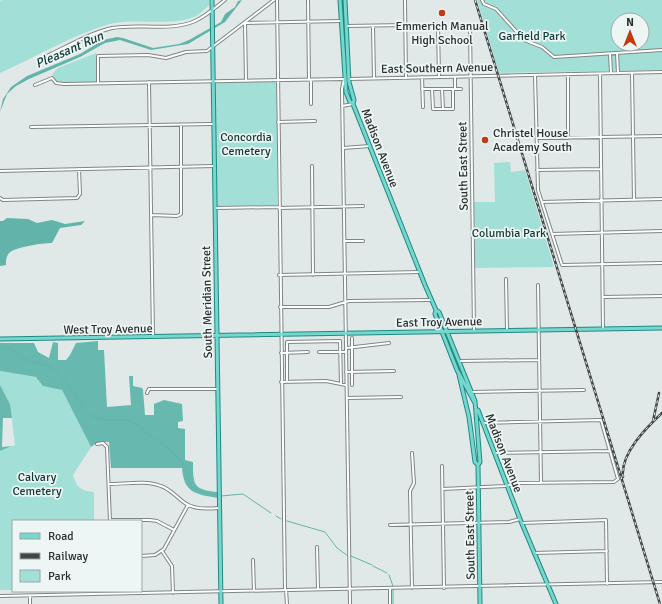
<svg xmlns="http://www.w3.org/2000/svg" width="662" height="604" font-family="Signika,sans-serif">
  <style>
    .green { fill: #a1dfd7; fill-rule: evenodd }
    .forest { fill: #67b9af }
    .water { fill: #62b4aa }
    .lines { fill: none; stroke-linecap: round; stroke-linejoin: round }
    .stream { stroke: #62b4aa; stroke-width: 1 }
    .minor-casing { stroke: #7e8685; stroke-width: 4 }
    .major-casing { stroke: #208a82; stroke-width: 5 }
    .minor { stroke: #fff; stroke-width: 2 }
    .major { stroke: #76d7cf; stroke-width: 3 }
    .rail-casing { stroke: #414544; stroke-width: 2.5 }
    .rail { stroke: #edf6f5; stroke-width: 1; stroke-dasharray: 3; stroke-linecap: butt }
    .poi-dot { fill: #c23a0f; stroke: #edf6f5; stroke-width: 1.5 }
    .labels { text-anchor: middle; stroke-width: 3.5; stroke-linejoin: round; paint-order: stroke }
    .poi-label { font-size: 12px; fill: #2a2e2d; stroke: #edf6f5 }
    .park-label { font-size: 12px; fill: #113935; stroke: #edf6f5 }
    .street-label { font-size: 12px; fill: #2a2e2d; stroke: #edf6f5 }
    .water-label { font-size: 13px; font-style: italic; fill: #0f3733; stroke: #edf6f5 }
  </style>
  <rect width="100%" height="100%" fill="#e0e9e8"/>
  <path class="green" d="M2 0H209V5C206 8 202 12 198 15 175 28 136 17 110 24 72 35 36 57 0 73V1Z
    M477 0H662V70L499 73ZM618 20H642V44H618Z
    M96 53 97 82 62 84C56 83 51 79 53 73L58 68Z
    M277 81V205L216 206V82Z
    M510 162 511 172 525 170 554 267 475 268 474 202H495L494 163Z
    M0 371 36 377 44 386 62 390 91 447 73 475C77 488 81 491 94 492V521H13V590H0V451L15 445 10 404 0 385Z"/>
  <path class="forest" d="M98 341V350H104L107 407 131 405 129 376H133V386L142 388 143 390 145 415H154V404L164 400 182 404 183 421 178 422V428L185 429V460L193 462C193 484 193 490 217 492L218 498C195 494 184 493 182 468H111L109 442H98L91 447 62 390 43 386 36 377 0 371V343H34L38 352 49 358 53 342 58 343V360H66L70 355 76 343Z
    M0 385 10 404 12 418H3L2 447 12 446 0 451Z"/>
  <path class="water" d="M242 0 225 22 188 44 151 50 120 40 105 43 80 57 29 79 16 86 7 94 0 112 3 99 11 87 27 76 80 54 103 40 117 37 123 38 153 48 179 44 189 40 221 22 225 14 235 7 238 1Z
    M7 218 28 219 37 223 52 220 65 224 85 221 81 225 60 228 52 243C43 243 15 247 9 253 6 257 6 260 6 265L0 266V221H3Z"/>
  <g class="lines">
    <path class="stream" d="M0 347C11 347 18 355 27 360 35 365 44 362 52 368 68 380 75 400 89 413 102 425 115 417 129 421 135 422 142 429 147 433 168 448 188 458 190 486L204 493 216 495
      M221 496 243 494 271 513
      M276 516 281 519
      M287 521 325 532 337 548 348 556
      M351 556 372 565
      M373 566 387 573
      M389 575 393 586
      M393 590V604"/>
    <defs>
      <path id="minor" d="M277 0 285 590
        M308 0 309 80
        M405 0 406 78
        M482 0 484 4 496 9 524 40 542 47 554 57 662 50
        M346 26 405 25
        M373 26 374 78
        M470 26 474 330
        M438 27 439 77
        M617 53 618 73
        M610 54 611 73
        M47 56C68 46 90 33 112 28 139 23 170 32 195 21 206 16 216 7 225 0
        M632 73 634 200
        M568 74V138
        M600 74 603 329
        M535 75 538 190 562 265 662 263
        M422 77 423 107
        M455 77V89
        M344 79 342 89 350 604
        M349 79 662 72
        M246 80 245 23 341 21
        M311 80V104
        M149 82 153 337
        M98 83V56L148 55 166 58 186 52 207 51 274 0
        M35 85 52 78 56 83 64 84 345 79
        M422 89H453
        M432 89 433 109H453V89H455
        M442 89 443 109
        M455 89H461
        M342 106 353 104
        M278 122 315 121
        M31 127 213 124
        M537 138 662 136
        M343 148 370 146
        M312 166 313 275
        M537 170 601 169
        M0 171 214 166
        M0 198 3 200 77 198 80 194 79 169
        M542 202 662 199
        M216 208 279 207
        M279 208 363 206
        M151 215 177 216 181 214V125
        M552 234 662 231
        M344 241H363
        M279 275 420 272
        M506 279 507 330
        M538 285 541 483
        M603 297 662 296
        M280 307H329L349 301 431 300
        M352 338V385
        M346 348 389 343
        M319 352H345
        M281 353 308 352
        M459 361 539 360
        M346 372 394 371
        M281 382 326 381 346 385
        M287 382V342L340 341 341 384
        M471 392 584 390
        M147 393 149 389H217
        M347 398 401 397
        M97 444 103 443 107 447 110 521
        M495 453 610 451
        M442 466 444 588
        M109 484C125 484 146 480 161 486 170 489 174 495 181 500 192 510 205 509 219 508
        M443 489 505 486 516 483 614 482 618 479 601 420 483 423
        M110 520H150L157 521 174 530
        M522 523 606 520 607 584
        M390 525 509 522 520 519
        M317 547 318 589
        M162 551 172 566 173 593
        M534 553 607 551
        M141 556 155 555 164 549 188 505
        M253 560 254 591
        M390 588V604
        M412 588 410 491 414 483 412 453
        M286 590 287 604
        M0 596 662 582
        M30 596V604"/>
      <path id="major" d="M212 0 221 604
        M340 0 346 92 350 102 353 104 425 285 436 310 439 312 475 401 480 462 478 465 480 604
        M345 0 349 82 354 100 353 104
        M436 310 435 314 457 370 475 403
        M0 339 662 328
        M459 375 469 417 475 462 478 465
        M478 410 520 519 556 604"/>
    </defs>
    <use href="#minor" class="minor-casing"/>
    <use href="#major" class="major-casing"/>
    <use href="#minor" class="minor"/>
    <use href="#major" class="major"/>
    <defs>
      <path id="rail" d="M475 0 660 604
        M653 421 659 393
        M623 477C620 454 646 428 662 413"/>
    </defs>
    <use href="#rail" class="rail-casing"/>
    <use href="#rail" class="rail"/>
  </g>
  <g class="poi-dot">
    <circle cx="442" cy="13" r="4"/>
    <circle cx="485" cy="140" r="4"/>
  </g>
  <g class="labels">
    <g class="poi-label">
      <text x="442" y="30">Emmerich Manual<tspan x="442" dy="14">High School</tspan></text>
      <text x="493" y="137" text-anchor="start">Christel House<tspan x="493" dy="14">Academy South</tspan></text>
    </g>
    <g class="park-label">
      <text x="532" y="40">Garfield Park</text>
      <text x="246" y="141">Concordia<tspan x="246" dy="14">Cemetery</tspan></text>
      <text x="509" y="237">Columbia Park</text>
      <text x="37" y="481">Calvary<tspan x="37" dy="14">Cemetery</tspan></text>
    </g>
    <g class="street-label">
      <text transform="translate(437 68) rotate(-1)" y="4">East Southern Avenue</text>
      <text transform="translate(380 148) rotate(69)" y="4">Madison Avenue</text>
      <text transform="translate(463 166) rotate(-91)" y="4">South East Street</text>
      <text transform="translate(207 302) rotate(-91)" y="4">South Meridian Street</text>
      <text transform="translate(439 322) rotate(-1)" y="4">East Troy Avenue</text>
      <text transform="translate(108 329) rotate(-1)" y="4">West Troy Avenue</text>
      <text transform="translate(504 453) rotate(69)" y="4">Madison Avenue</text>
      <text transform="translate(470 535) rotate(-91)" y="4">South East Street</text>
    </g>
    <g class="water-label">
      <text transform="translate(69 49) rotate(-24)" y="5">Pleasant Run</text>
    </g>
  </g>
  <rect x="12" y="520" width="130" height="72" fill="#edf6f5" stroke="#9fa6a5"/>
  <rect x="20" y="533" width="20" height="6" fill="#76d7cf" stroke="#9fa6a5"/>
  <text x="48" y="540" font-size="12" fill="#2a2e2d">Road</text>
  <rect x="20" y="553" width="20" height="6" fill="#414544" stroke="#9fa6a5"/>
  <text x="48" y="560" font-size="12" fill="#2a2e2d">Railway</text>
  <rect x="20" y="570" width="20" height="12" fill="#a1dfd7" stroke="#9fa6a5"/>
  <text x="48" y="580" font-size="12" fill="#2a2e2d">Park</text>
  <g transform="translate(630 32)"><circle r="19" fill="#edf6f5" stroke="#9fa6a5"/>
  <path d="M0-3L7 15L0 10L-7 15Z" fill="#c23a0f"/>
  <text y="-6" font-size="11" font-weight="bold" text-anchor="middle" fill="#2a2e2d">N</text>
  </g>
</svg>
